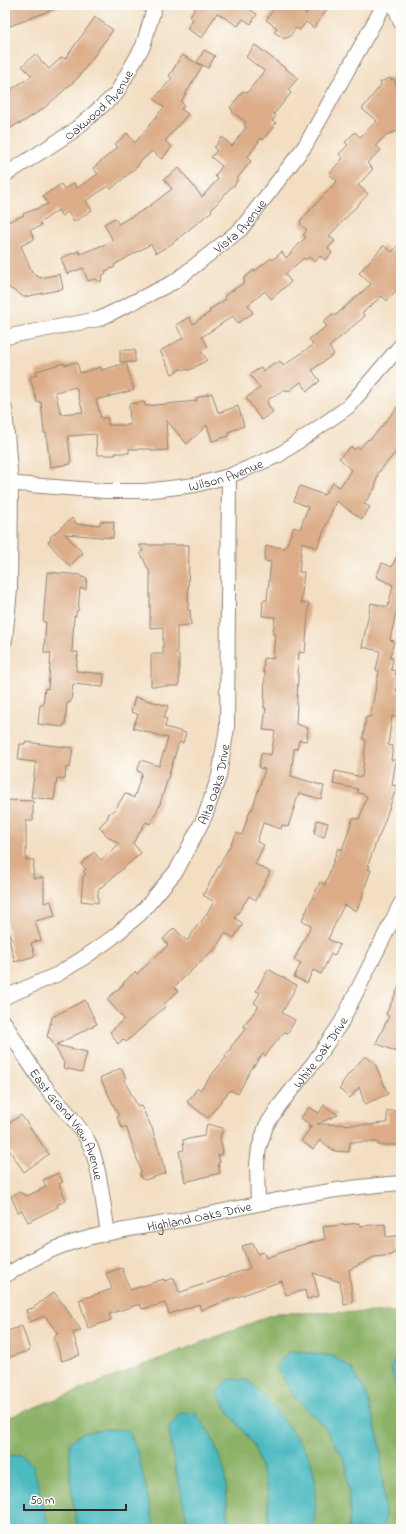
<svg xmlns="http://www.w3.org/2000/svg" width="406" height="1534" font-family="'Indie Flower',sans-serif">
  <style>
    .forest { fill: #8cb268; stroke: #5c6e4a }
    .water { fill: #4bbac1; stroke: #3b7276 }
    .building { fill: #dcad88; fill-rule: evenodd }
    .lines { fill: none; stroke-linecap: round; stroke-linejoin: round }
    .minor-casing { stroke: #8f8476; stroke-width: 16 }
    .minor { stroke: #fff; stroke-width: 14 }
    .labels { text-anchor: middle; stroke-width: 3; stroke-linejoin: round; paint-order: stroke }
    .street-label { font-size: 13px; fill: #2b2b2b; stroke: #fdfcf7 }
  </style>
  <rect width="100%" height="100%" fill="#fdfcf7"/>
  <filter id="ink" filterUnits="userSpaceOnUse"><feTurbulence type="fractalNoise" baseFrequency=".025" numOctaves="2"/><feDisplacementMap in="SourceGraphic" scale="8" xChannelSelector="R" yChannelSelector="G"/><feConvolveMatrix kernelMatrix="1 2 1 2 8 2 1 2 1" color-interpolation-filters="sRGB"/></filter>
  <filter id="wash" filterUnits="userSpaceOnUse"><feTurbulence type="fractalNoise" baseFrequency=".012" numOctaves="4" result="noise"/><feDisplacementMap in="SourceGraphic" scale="16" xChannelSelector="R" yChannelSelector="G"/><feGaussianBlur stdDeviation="0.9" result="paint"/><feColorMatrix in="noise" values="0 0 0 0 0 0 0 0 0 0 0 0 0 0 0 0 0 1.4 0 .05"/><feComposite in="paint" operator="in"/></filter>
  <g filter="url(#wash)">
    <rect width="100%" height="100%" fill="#f3dec2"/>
    <path class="forest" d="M401 1312V1529H5V1419L277 1313Z"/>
    <path class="water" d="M292 1351 332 1356 351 1368 366 1392 380 1443 385 1513 384 1529H348L350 1513 346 1463 324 1426 295 1397 277 1368 280 1360Z
      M401 1356V1428L396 1387 391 1368 395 1359Z
      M229 1379C234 1380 243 1379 248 1381 260 1388 307 1448 311 1462 318 1483 316 1508 313 1529H269L268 1493 254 1445 230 1414 217 1392Z
      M181 1412 196 1414 211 1435 225 1472 229 1529H189L172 1453 169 1427Z
      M106 1429 128 1430 138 1452 155 1529H78C72 1501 69 1471 70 1442L83 1433Z
      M20 1454 33 1465 49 1529H5V1457Z"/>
    <g id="blocks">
      <path class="building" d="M10 5H62V6L5 28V7Z
        M197 5H242L257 14 251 24 243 19 238 26 217 13 202 38 187 29 193 19 190 17Z
        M277 5H293L306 14 313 5H330L314 28 306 22 300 30 296 28 288 38 286 37 285 39 274 32 277 28 266 20Z
        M95 17 113 30 77 79 44 108 20 124 19 123 9 129 5 122V93L32 76 22 66 35 54 49 69 62 57 65 59Z
        M255 45 298 78 288 90 291 93 274 114 276 116 272 121 276 123 263 140 261 138 247 158 251 161 237 179V181L234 186H232L211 210 212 211 170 245 156 253 151 244 114 265 115 267 105 271 106 273 102 276 101 282 95 279 88 281 83 268 67 274 61 258 79 251 80 254 113 241 104 224 115 218 118 224 147 208 172 189 164 179 179 168 202 197 218 179 215 176 222 166 211 157 217 150 214 148 222 137 232 146 246 127 244 125 246 122 232 112 233 110 230 108 243 91 247 93 264 71 246 57Z
        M204 50 215 56 208 68 197 62Z
        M182 55 202 66 181 102 184 105 181 109 188 114 165 141 172 147 162 159 152 151 138 164 139 165 111 189 108 186 86 201 92 210 74 222 68 212 62 216 58 210 40 223 41 226 30 230 34 239 21 246 32 272 40 278 60 274 63 289 24 297 8 287 5 278V223L24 215 23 214 48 204 43 196 61 184 64 189 74 183 77 188 98 174 93 168 118 147 115 144 127 133 135 143 164 107 154 99 172 78 169 76Z
        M390 78 391 80 394 79 401 99V130L386 135 376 145 381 150 367 163 373 169 358 185 368 194 329 236 335 241 328 248 332 253 325 260 320 256 315 262 309 257 306 260 304 258 285 274 291 282 271 299 265 291 248 305 253 313 238 323 233 316 202 337 208 347 201 351 207 360 190 370 181 369 172 374 160 351 183 338 176 325 189 317 193 324 210 312 209 310 226 299 224 296 245 282 243 279 254 270 255 271 271 258 272 260 282 252 286 258 306 237 303 235 307 230 300 224 301 222 300 221 337 181 329 174 343 158 339 154 348 145 345 142 355 132 360 137 377 121 362 109 381 85 380 82Z
        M401 242V285L387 301 382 296 362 313 365 316 329 347 334 354 312 370 320 381 307 391 301 382 289 391V390L286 391 285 389 267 400 268 402 267 403 273 412 261 420 246 398 260 388 250 375 261 367 263 371 275 362 276 364 280 361 283 366 313 345 309 339 327 326 323 322 332 314 336 315 371 284 359 273 369 262 382 247 384 246 392 252Z
        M120 350H135V362H120Z
        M77 362 80 373 101 367 102 370 126 363 134 390 96 400 101 418H108V425H130L129 404 144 402 145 406 197 401 196 398 212 393 218 413 238 406 244 426 228 432 229 436 212 441 207 425 187 444 166 420 168 450 152 451V449H129V453H115L116 455H97L96 434 68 436 71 464 50 467 46 433H44L41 402H37L30 377 37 375 36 371 64 363 65 365ZM76 387 83 412 61 414 55 392Z
        M401 403V446L378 473 375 488 364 504 370 507 362 519 336 501 317 548 302 542 299 572H304L301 603H309L305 653 299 652 296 724 308 728 307 741 299 740 297 749H294L291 776 324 786 321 799 299 793 288 827 282 825 281 829 263 823 257 842 264 845 255 864 270 872 256 900 249 896 235 918 243 924 234 938 225 933 213 952 212 951 174 987 178 991 164 1004 166 1006 126 1042 123 1039 118 1044 110 1032 124 1019 107 999 124 984 123 983 135 972 137 974 168 945 163 939 174 928 187 941 199 923 200 924 214 902 203 895 237 833 242 835 250 810H252L265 769 259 768 261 753 271 755 275 731 263 730 266 708H264L265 672H263L264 658 273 659 275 634H273L275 617 262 616 263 600H267L271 562 264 561 266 546 285 548 294 527 300 529 308 507 294 501 300 486 324 495 333 483 340 487 351 470 339 458 351 447 354 450 357 447 359 449 368 439 369 440 377 432Z
        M72 518 77 524 100 525V521L114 522 113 538 65 534 83 553 69 566 48 542 51 539 50 537Z
        M139 545H189L188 610H190L191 625 177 626V654H179V686H151V654H163V627L150 628V573L140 552 143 551Z
        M401 546V614L396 612 390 640 394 641 390 658H393L391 670 396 671 395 675H399L396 691 401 692V698L397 717 392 716 388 745 393 746 391 760H396L392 785 397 786 379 837H378L368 865 370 866 368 869 371 870 362 896 363 897 356 911 344 905 328 939 340 945 334 956 331 954 321 974 313 970 307 983 294 977 301 963 294 960 311 926 302 920 320 882 325 885 338 848 342 850 353 818 359 819 367 796 357 792 358 789 333 784 335 771 362 777 366 740 363 739 366 717H370L379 671 376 670 380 651 362 647 371 603 388 607 393 585 376 577 382 563 392 567Z
        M47 572 81 575V577L87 578 86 589 80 588 78 611H76V616H74L72 652H78L76 671 104 674 103 687 73 684 71 701H70V703H67L65 725H63V727L38 724 40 705H43L45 688 48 689 51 653H44L46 622H43Z
        M135 697 168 706 164 718 167 719 165 727 186 733 183 743 179 742 159 807 150 824 146 822 133 843 141 853 98 890V903L81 901 83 877 86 874 83 872 86 869 81 864 94 852 101 860 119 844 107 836 99 827 107 819 109 813 115 810 125 793 134 798 142 773 137 771 141 760 159 766 168 738 133 728 138 714 131 712Z
        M25 742 73 748 70 768 66 767 65 779 57 778 54 800 31 797 36 762 18 760 20 744H25Z
        M5 800 33 801V821H26V860H34L33 878H44V903L51 901 55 916 35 921 41 940 31 943 35 956 15 962 9 940H11L5 917Z
        M317 820 328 823 324 837 314 834Z
        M268 969 297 985 282 1013 295 1020 288 1033 284 1032 265 1056 263 1054 250 1071 238 1094 230 1090 208 1118 187 1102 198 1088 200 1090 226 1057 225 1056 231 1048H230L246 1028 243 1026 259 1006 254 1003 260 993 256 991Z
        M401 982V1054L376 1043 389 1016 386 1014Z
        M85 1000 97 1024 56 1045 87 1052 82 1072 63 1068 64 1063 50 1038 47 1037 52 1017Z
        M365 1056 375 1064 388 1094 365 1104 359 1087 350 1098 339 1089 342 1086 341 1085 347 1076Z
        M121 1068 126 1079 124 1080 138 1107 141 1106 152 1128 166 1173 145 1180 141 1178 140 1174 141 1171 126 1126 122 1128 117 1117 119 1116 100 1078Z
        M324 1105 338 1115 317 1124 374 1125 373 1124 387 1123V1111H399V1115H401V1145H378V1142H350L349 1152 334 1151 320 1140 313 1149 301 1141 312 1126 308 1128 310 1125 301 1118 309 1107 319 1113Z
        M21 1115 49 1154 24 1172 5 1144V1126Z
        M207 1124 223 1128 220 1138 223 1151 222 1154 218 1155 220 1162 218 1163 220 1173 185 1182 179 1151 184 1150 183 1140 204 1136Z
        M58 1173 63 1182 59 1184 66 1200 57 1205 58 1207 28 1222 22 1210 18 1212 11 1196 19 1192 27 1196 46 1187 43 1180Z
        M360 1223V1226L385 1224 386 1237 397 1236 399 1252 393 1253 391 1255 374 1257 349 1270 353 1303 344 1305 340 1282 313 1273 319 1296 307 1299 305 1290 286 1295 282 1281 201 1310 199 1304 169 1314 165 1303 142 1309 140 1304 109 1314 111 1320 88 1328 79 1300 112 1289 106 1273 122 1268 130 1290 164 1279V1281L174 1278 179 1292H181L250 1268 242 1246 253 1243 258 1254 263 1252 266 1258 294 1248V1247L325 1239 323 1227Z
        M54 1292 81 1330 73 1333 80 1355 62 1361 54 1336 58 1334 45 1316 30 1322 26 1310 33 1308Z
        M22 1326 30 1350 5 1359V1332Z"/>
    </g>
  </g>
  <g filter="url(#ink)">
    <use href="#blocks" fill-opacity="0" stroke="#8f8476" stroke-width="1"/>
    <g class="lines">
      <defs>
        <g id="minor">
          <path d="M394 5 401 23"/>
          <path id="s1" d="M5 175 72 132 116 94 143 46 155 5"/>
          <path id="s2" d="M5 337 99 319 174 282 241 229 305 146 384 5"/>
          <path d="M5 409 11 483 10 590 5 640"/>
          <path id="s3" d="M5 483 105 491H145L195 485 229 476 279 455 348 407 401 345"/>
          <path id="s4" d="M5 997 58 974 85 957 112 938 140 914 177 870 205 816 219 776 227 728 229 476"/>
          <path id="s5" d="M5 1023C19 1047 34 1073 52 1095 65 1110 78 1123 88 1141 100 1164 103 1206 108 1233"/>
          <path id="s6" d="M258 1203 257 1164 259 1148 266 1126 279 1106 314 1062 341 1023 401 903"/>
          <path id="s7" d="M5 1276C16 1269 27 1262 39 1256 83 1233 138 1229 186 1219 257 1204 328 1188 401 1183"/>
        </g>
      </defs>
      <use href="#minor" class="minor-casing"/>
      <use href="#minor" class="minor"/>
    </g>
  </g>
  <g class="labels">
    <g class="street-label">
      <text dy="5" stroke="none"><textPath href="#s1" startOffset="118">Oakwood Avenue</textPath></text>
      <text dy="5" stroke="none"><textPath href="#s2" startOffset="266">Vista Avenue</textPath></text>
      <text dy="5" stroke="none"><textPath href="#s3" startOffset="223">Wilson Avenue</textPath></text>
      <text dy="5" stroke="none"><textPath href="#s4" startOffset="311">Alta Oaks Drive</textPath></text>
      <text dy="5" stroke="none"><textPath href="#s6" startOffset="170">White Oak Drive</textPath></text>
      <text dy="5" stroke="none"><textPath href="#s5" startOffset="120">East Grand View Avenue</textPath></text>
      <text dy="5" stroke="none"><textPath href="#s7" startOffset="205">Highland Oaks Drive</textPath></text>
    </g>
  </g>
  <rect width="406" height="1534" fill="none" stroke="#fdfcf7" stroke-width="20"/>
  <path d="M24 1504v6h102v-6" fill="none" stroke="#2b2b2b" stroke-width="2"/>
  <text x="30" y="1504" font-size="12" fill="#2b2b2b" stroke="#fdfcf7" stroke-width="3" paint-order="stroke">50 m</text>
</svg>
